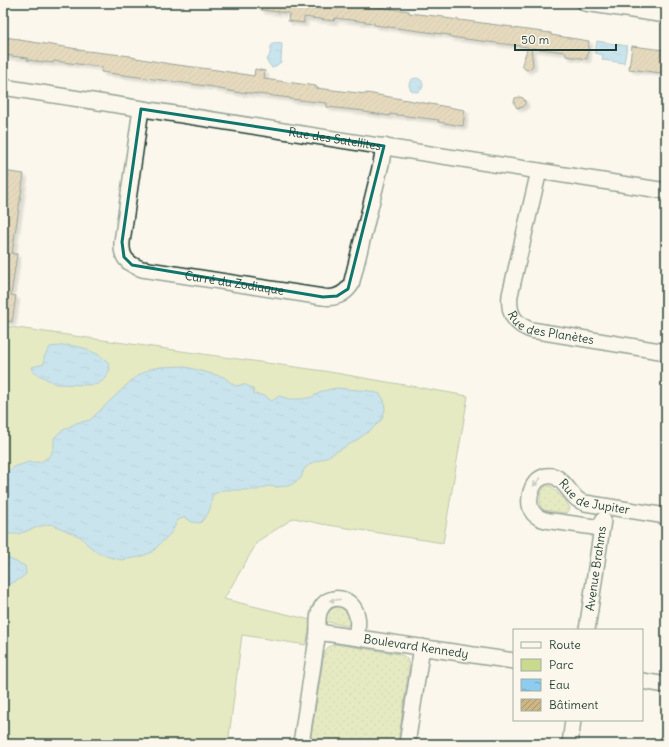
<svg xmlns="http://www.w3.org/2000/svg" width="669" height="747" font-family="Delius,sans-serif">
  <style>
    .grass { fill: url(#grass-dots); stroke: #748b61 }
    .park { fill: #c9d98e; stroke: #748b61 }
    .water { fill: url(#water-ripples); stroke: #6193a4 }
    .building { fill: url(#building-hatch); stroke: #1f3d34; filter: url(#shadow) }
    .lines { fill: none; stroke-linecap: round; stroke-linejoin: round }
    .minor-casing { stroke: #1f3d34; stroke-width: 18 }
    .minor { stroke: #fbf7ec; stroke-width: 15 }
    .oneway { fill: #8d9a90 }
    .marked { fill: none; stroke: #0f766e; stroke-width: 3; stroke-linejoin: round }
    .labels { text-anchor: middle; stroke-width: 4; stroke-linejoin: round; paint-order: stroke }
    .street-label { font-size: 12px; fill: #1f3d34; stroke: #fbf7ec }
  </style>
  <defs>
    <pattern id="grass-dots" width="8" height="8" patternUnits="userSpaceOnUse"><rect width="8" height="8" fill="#c9d98e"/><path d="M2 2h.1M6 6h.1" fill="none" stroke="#acbb7b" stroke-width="1.8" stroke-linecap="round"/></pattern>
    <pattern id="water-ripples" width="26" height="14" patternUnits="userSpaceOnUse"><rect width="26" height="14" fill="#8dccee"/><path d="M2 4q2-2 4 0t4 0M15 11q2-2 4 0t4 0" fill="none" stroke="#73a7c2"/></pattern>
    <pattern id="building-hatch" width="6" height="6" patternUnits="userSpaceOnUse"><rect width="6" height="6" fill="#cdb584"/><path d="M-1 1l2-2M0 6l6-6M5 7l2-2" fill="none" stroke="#a6946d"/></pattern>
    <filter id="shadow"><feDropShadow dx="3.5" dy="3.5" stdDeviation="1" flood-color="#0004"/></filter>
  </defs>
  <rect width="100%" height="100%" fill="#fbf7ec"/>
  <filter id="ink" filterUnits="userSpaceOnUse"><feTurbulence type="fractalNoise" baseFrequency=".025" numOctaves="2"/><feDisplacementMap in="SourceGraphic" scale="8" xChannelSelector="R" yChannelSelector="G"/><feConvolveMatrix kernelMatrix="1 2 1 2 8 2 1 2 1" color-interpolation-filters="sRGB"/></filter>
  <g filter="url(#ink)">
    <path class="grass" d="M546 486H551C557 493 567 500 570 509L568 512 565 513 543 510C538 503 539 491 546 486Z
      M334 606C346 605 349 613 351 622L350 625 347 626 328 622 325 620C325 613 329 609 334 606Z
      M335 644 399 654C406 656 409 660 409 668L398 744H333L314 741 312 739 311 736 324 654C326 648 329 646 335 644Z"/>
    <path class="park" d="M3 326 324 371 468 396 443 543 322 524 294 518 258 541 224 599 311 620 306 645 242 635 228 744H3Z"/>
    <path class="water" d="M597 41 627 46 624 63 602 60 603 55 595 53Z
      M274 43 282 44 281 62 273 68H272L266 60C273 54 268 47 274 43Z
      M409 85a7 7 0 1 1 14 0a7 7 0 1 1-14 0Z
      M69 345 84 348 99 355 108 362 110 369 106 378 98 384 86 385 56 384 33 372 32 367 44 364V357L50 347Z
      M182 366 224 377 235 386C243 384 247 384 253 389L254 394 266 396 270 400 272 401 279 396 290 399H302L312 397 323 391 336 388 370 391 380 394 384 400 385 410 382 419 372 429 354 442 323 459 312 463 304 469 301 478 294 483 288 486 277 487 268 486 257 490H223L212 495C211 509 210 513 200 523L192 522 185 517 178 520 172 532 152 552 140 557 122 560 109 557 98 553 88 545 81 537 51 524 41 526 18 534H3V476L14 467 29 462H41L51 455 54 446V438L60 432 76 423 90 420 134 378 150 369 161 367Z
      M3 556 25 566 26 574 20 579 3 588Z"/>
    <path class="building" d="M261 3H331L343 4V3H346L409 11V13L444 17V18L513 27 512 28 551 33V35L589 41 587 59 566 56V52L531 48 533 65 532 67 527 70 525 69 523 67 522 64 528 47 450 37V35L374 25V23L335 18 334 21 304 17V23L288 21 289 13 261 10Z
      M3 37 20 39 19 40 78 49V50L131 56V57L170 64 217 70 254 76 255 69 265 71 264 79 316 86V88L367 94V93L465 110 463 126 438 122 439 120 390 114V116L364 112V111L327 107V103L290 99V98L242 92 241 93 214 88V87L101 72 102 67 54 61 53 63 27 60 28 58 3 55Z
      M632 46 664 50 661 73 629 69Z
      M520 97 523 98 525 101V104L523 107 517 108 514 103 515 98Z
      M3 171 24 174 12 254H17L11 295 16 296 12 322 3 320Z"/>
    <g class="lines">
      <defs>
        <g id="minor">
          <path d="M585 3 666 15"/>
          <path id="s1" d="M3 87 666 191"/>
          <path id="s2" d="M141 109 122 242C121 257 127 264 142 269L323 297C334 299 344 295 351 285L381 164 384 146"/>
          <path id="s3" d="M539 171 535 188 510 295C508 313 514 324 531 330L666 352"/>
          <path id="s4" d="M601 528C587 526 573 524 559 522 552 521 544 521 538 517 522 509 530 472 553 476 562 478 570 493 577 499 579 501 582 502 585 503L666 516"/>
          <path id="s5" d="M587 630 603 520"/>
          <path id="s6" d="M318 632 514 661"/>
          <path d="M642 681 666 685"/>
          <path d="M304 744 302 737 318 632C318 625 317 616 320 610 329 591 353 597 357 616 359 623 357 630 356 637"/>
          <path d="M407 744 422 647"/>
          <path d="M570 744 573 720"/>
        </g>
      </defs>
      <use href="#minor" class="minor-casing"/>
      <use href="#minor" class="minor"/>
    </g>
    <defs><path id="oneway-solid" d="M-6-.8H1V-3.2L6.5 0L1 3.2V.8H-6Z"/></defs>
    <g class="oneway">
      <use href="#oneway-solid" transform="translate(537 482) rotate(133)"/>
      <use href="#oneway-solid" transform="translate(335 600) rotate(173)"/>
    </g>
  </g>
  <path d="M0 0H669V747H0ZM141 109 384 146 348 289 337 296 323 297 132 265 124 257 122 242Z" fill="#fbf7ec" fill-opacity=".55" fill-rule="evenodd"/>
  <path class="marked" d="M141 109 384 146 348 289 337 296 323 297 132 265 124 257 122 242Z"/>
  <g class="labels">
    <g class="street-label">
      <text dy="4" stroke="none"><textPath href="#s1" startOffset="336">Rue des Satellites</textPath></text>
      <text dy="4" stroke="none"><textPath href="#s2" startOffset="265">Carré du Zodiaque</textPath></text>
      <text dy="4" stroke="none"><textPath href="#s3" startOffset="190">Rue des Planètes</textPath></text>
      <text dy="4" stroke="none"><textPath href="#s4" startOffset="171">Rue de Jupiter</textPath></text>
      <text dy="4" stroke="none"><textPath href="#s5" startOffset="62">Avenue Brahms</textPath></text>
      <text dy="4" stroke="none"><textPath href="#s6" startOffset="99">Boulevard Kennedy</textPath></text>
    </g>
  </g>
  <rect width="669" height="747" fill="none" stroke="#fbf7ec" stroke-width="16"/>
  <rect x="8" y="8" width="653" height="731" fill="none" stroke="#1f3d34" stroke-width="1.5" filter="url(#ink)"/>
  <rect x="513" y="629" width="130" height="92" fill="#fbf7ec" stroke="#a3ada2"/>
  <rect x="521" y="642" width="20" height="6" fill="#fbf7ec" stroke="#a3ada2"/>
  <text x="549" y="649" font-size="12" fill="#1f3d34">Route</text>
  <rect x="521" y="659" width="20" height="12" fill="#c9d98e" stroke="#a3ada2"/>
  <text x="549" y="669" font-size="12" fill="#1f3d34">Parc</text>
  <rect x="521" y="679" width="20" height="12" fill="url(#water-ripples)" stroke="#a3ada2"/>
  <text x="549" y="689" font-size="12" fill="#1f3d34">Eau</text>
  <rect x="521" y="699" width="20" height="12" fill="url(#building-hatch)" stroke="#a3ada2"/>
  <text x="549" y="709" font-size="12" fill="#1f3d34">Bâtiment</text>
  <path d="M515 44v6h101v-6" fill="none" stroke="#1f3d34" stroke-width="2"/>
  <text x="521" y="44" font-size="12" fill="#1f3d34" stroke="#fbf7ec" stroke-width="3" paint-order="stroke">50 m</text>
</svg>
